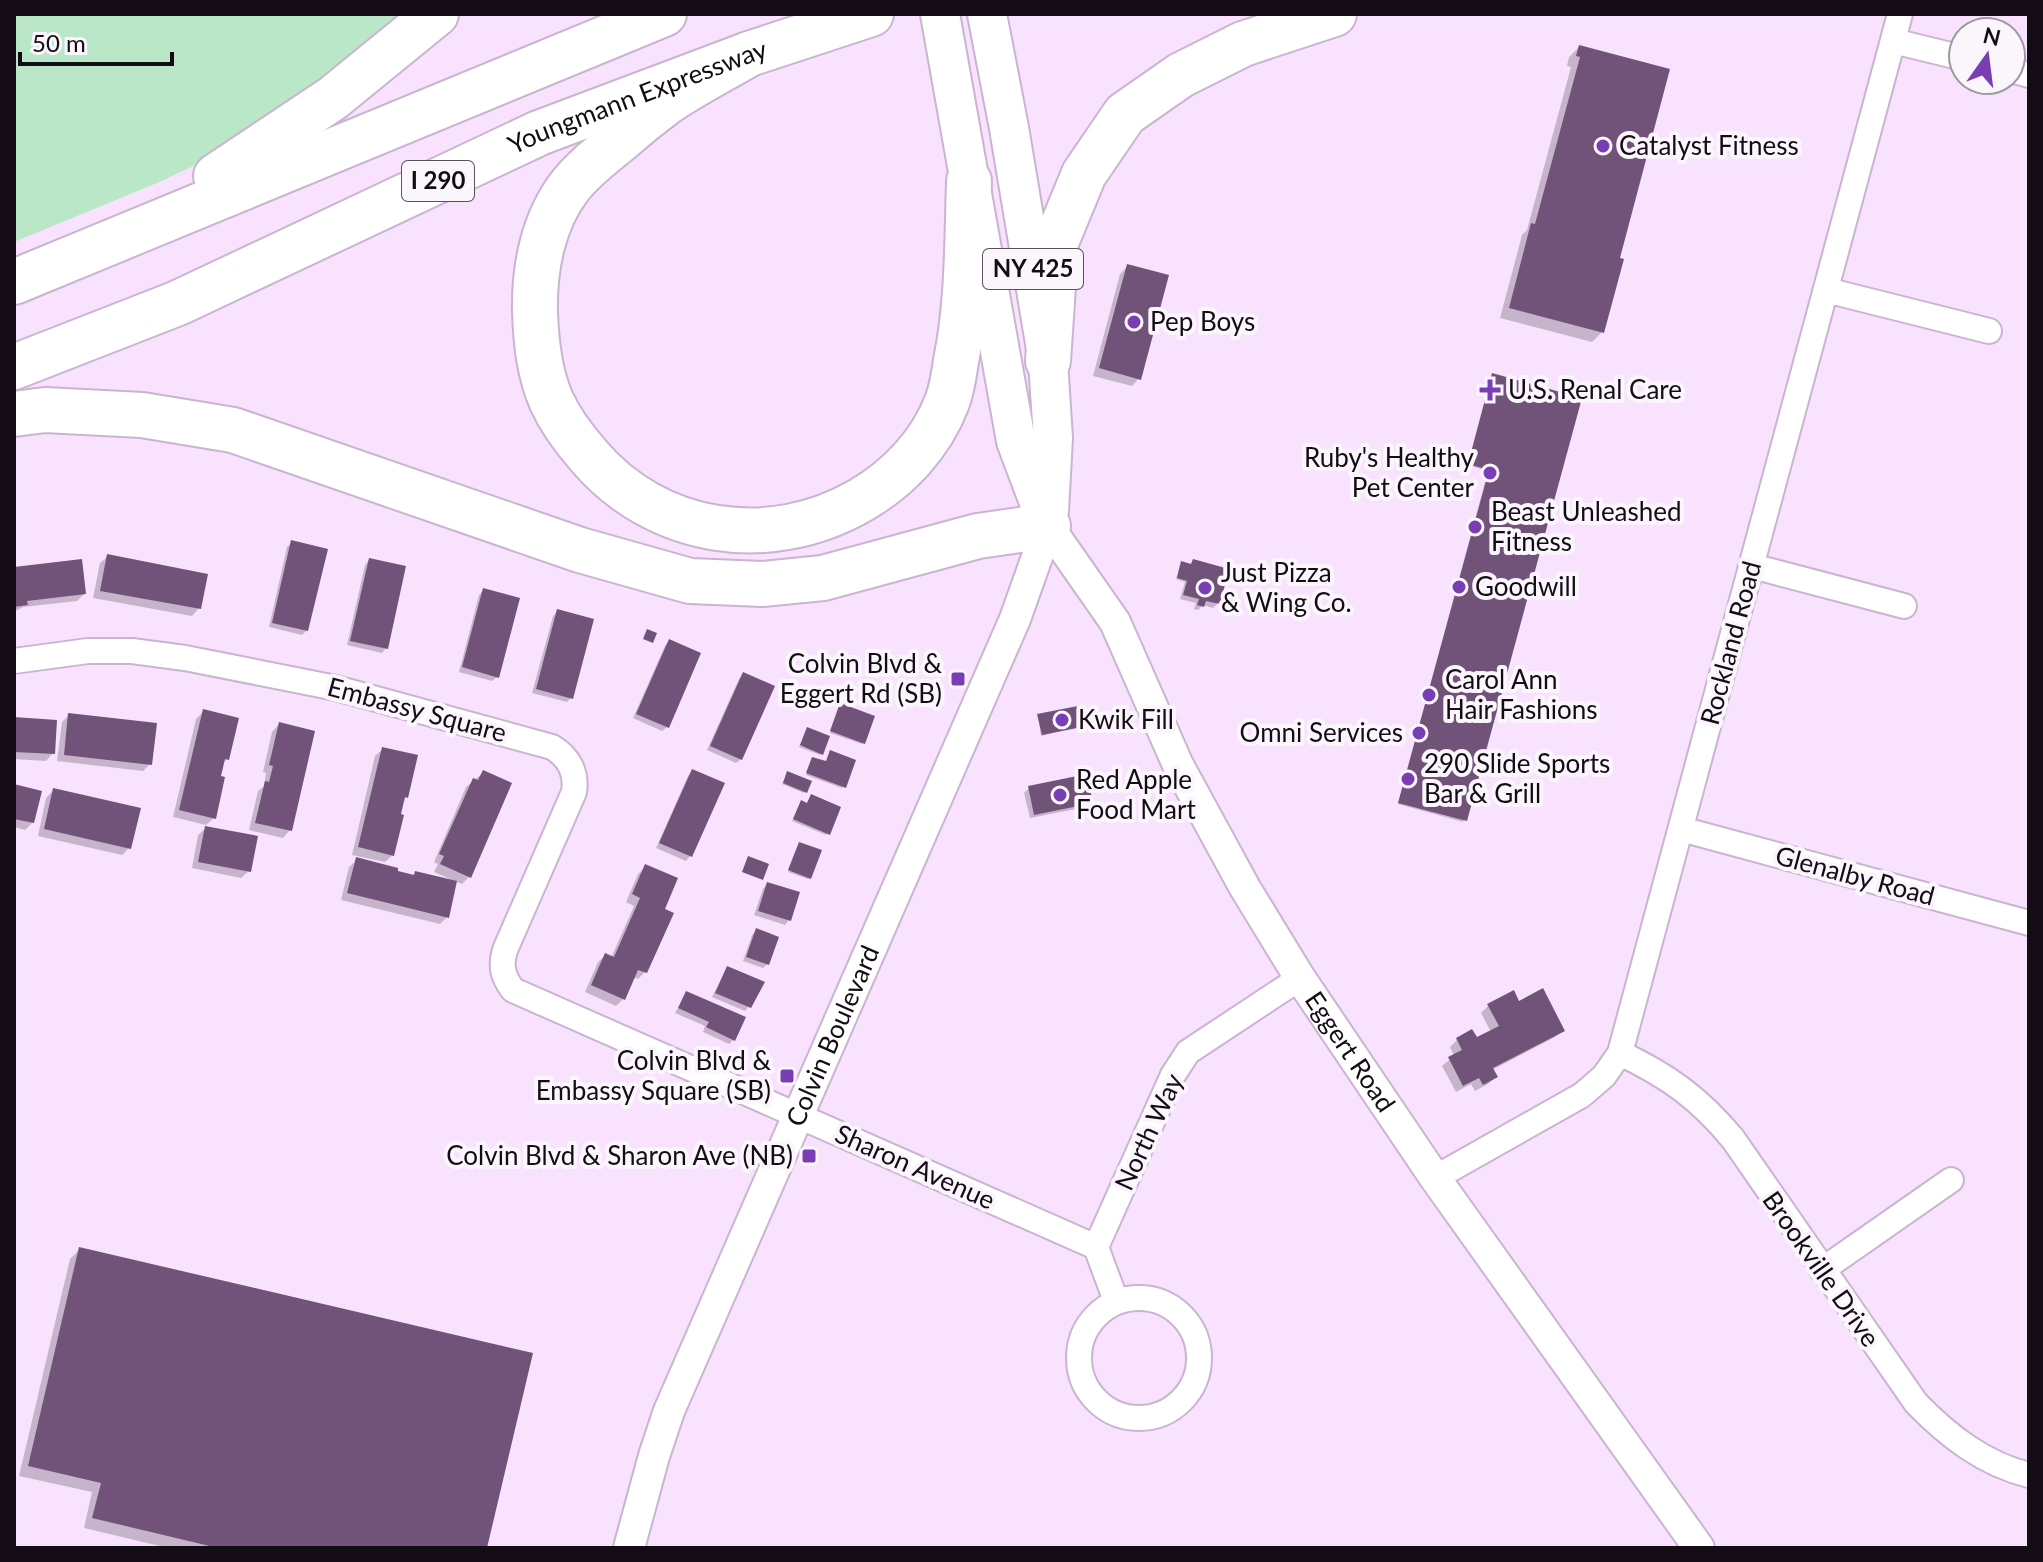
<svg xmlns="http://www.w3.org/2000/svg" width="2043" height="1562" font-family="Lato,sans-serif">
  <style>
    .green { fill: #bae7c8 }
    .shadow { fill: #0003 }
    .building { fill: #71537a }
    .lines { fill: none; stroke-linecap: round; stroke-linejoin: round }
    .minor-casing { stroke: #cab4d0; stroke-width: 28 }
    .tertiary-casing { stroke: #cab4d0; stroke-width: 34 }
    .primary-casing { stroke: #cab4d0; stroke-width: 42 }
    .motorway-casing { stroke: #cab4d0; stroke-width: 48 }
    .minor { stroke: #fff; stroke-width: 24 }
    .tertiary { stroke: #fff; stroke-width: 30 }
    .primary { stroke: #fff; stroke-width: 38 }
    .motorway { stroke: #fff; stroke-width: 44 }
    .poi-dot { fill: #7a3eb4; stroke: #faf6fc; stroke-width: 3 }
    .labels { text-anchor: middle; stroke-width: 8; stroke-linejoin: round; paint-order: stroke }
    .shield { fill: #faf6fc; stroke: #58525a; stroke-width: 2 }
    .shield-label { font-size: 24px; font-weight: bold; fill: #130c15 }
    .street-label { font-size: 26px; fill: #130c15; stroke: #faf6fc }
    .poi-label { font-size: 26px; fill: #130c15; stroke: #faf6fc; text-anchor: start }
  </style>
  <rect width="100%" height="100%" fill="#f8e2fe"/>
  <path class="green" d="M14 14H410L232 148 157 183 14 242Z"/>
  <path class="shadow" d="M1579 47 1618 259 1602 332 1592 342 1500 318 1522 235 1527 230 1571 67 1567 66 1569 57Z
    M1128 266 1139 378 1132 386 1093 376 1120 274Z
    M1492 376 1580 399 1463 822 1398 804 1488 471 1468 465Z
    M292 543 307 630 302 635 269 627 287 547Z
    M108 556 199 608 192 616 93 598 100 563Z
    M369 560 386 648 382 653 347 645 365 565Z
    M1194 561 1218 603 1213 608 1203 605 1198 610 1194 609 1196 603 1180 599 1185 582 1176 579 1180 565 1189 566Z
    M14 569 84 594 77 601 23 607 14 612Z
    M484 590 497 677 492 681 459 672 479 595Z
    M558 611 571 698 567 702 532 693 553 616Z
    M669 641 667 727 662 731 633 718 665 646Z
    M743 674 741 759 736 763 707 750 739 679Z
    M839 707 864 743 862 744 830 733Z
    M203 712 227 759 222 764 214 818 206 825 173 817 196 719Z
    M69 715 150 764 143 771 57 761 62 722Z
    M1038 716 1085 725 1041 736Z
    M14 719 53 753 46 761 14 759Z
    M279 724 290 830 283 838 249 830 258 791 264 786 266 773 263 772 272 732Z
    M806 731 821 754 820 755 799 747Z
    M383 749 406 797 402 802 393 855 385 862 352 855 375 756Z
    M811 761 826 763 844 786 842 788 806 775Z
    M692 771 690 856 686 861 656 848 688 776Z
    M483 773 469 877 462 884 455 881 447 917 440 924 341 900 349 867 357 860 396 872 412 876 415 873 451 882 452 880 434 872 438 864 434 862 466 787Z
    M786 775 805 791 804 793 782 784Z
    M14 786 33 822 25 830 14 827Z
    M1029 788 1090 803 1086 807 1030 818 1024 793Z
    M54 790 129 848 122 855 38 836 46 798Z
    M800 804 807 805 828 833 826 835 792 821Z
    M206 828 249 871 241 878 192 868 198 835Z
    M798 846 810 878 808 879 788 872Z
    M646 867 662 910 645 972 638 979 633 977 623 999 616 1006 585 992 598 962 606 955 611 958 634 906 626 902 638 874Z
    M767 884 789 920 785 925 754 915 763 889Z
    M756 931 767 964 763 968 743 961 752 935Z
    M727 968 749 1006 745 1011 712 997Z
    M687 993 734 1039 729 1044 703 1032 705 1026 675 1013Z
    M1518 1003 1563 1030 1555 1037 1492 1070 1495 1077 1488 1084 1475 1091 1471 1084 1456 1092 1442 1066 1454 1056 1450 1047 1457 1040H1476L1491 1032 1481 1013 1488 1006Z
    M80 1249 485 1548H168L84 1528 92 1492 19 1476 70 1259Z"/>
  <path class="building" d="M1579 45 1670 69 1620 258 1624 259 1604 333 1509 308 1531 223 1535 224 1580 57 1576 56Z
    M1127 264 1169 275 1141 380 1099 368Z
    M1492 373 1582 398 1467 821 1398 803 1489 470 1468 464Z
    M291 540 328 549 308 631 272 623Z
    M107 554 208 574 201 609 100 591Z
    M369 558 406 566 388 649 350 641Z
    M82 559 86 594 27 601 28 605 14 607V567Z
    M1193 559 1229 569 1220 604 1206 601 1204 607 1197 605 1199 599 1183 595 1187 581 1177 578 1181 561 1191 564Z
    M483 588 520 598 499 678 462 667Z
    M557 609 594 619 573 699 536 689Z
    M647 629 657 633 653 643 643 639Z
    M669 639 701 653 669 728 636 714Z
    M743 672 775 686 742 760 710 746Z
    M840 703 875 716 865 744 830 731Z
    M1083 705 1087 726 1042 735 1037 714Z
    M203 709 239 718 229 760 225 759 221 776 225 777 216 819 179 810Z
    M68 713 157 723 152 765 64 755Z
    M14 717 57 720 55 754 14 752Z
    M279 722 315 731 292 831 255 823 265 781 269 782 273 766 269 765Z
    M807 727 830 736 823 755 800 745Z
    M382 747 418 755 408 798 405 797 401 814 404 815 394 856 358 847Z
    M830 750 856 760 846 788 806 773 812 757 826 761Z
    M692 769 725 783 692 857 659 843Z
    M483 770 512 783 471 878 440 864 444 856 439 854 473 778 478 780Z
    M787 771 812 781 807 793 783 783Z
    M1087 774 1093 803 1034 815 1028 786Z
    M14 784 42 791 34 823 14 819Z
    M53 788 141 808 131 849 44 829Z
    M811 794 841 807 830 835 793 819 801 800 807 803Z
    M205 826 258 836 251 872 198 862Z
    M799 842 822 850 811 879 788 870Z
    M748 856 769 864 763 880 742 872Z
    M356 857 398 868V871L414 875 415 871 457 881 449 918 347 893Z
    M645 864 678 878 665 909 674 913 647 973 638 970 625 1000 591 985 605 953 614 957 640 898 632 894Z
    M767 882 800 892 791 921 758 911Z
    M756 928 779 937 769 965 746 957Z
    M727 966 765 982 751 1008 715 993Z
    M1543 988 1565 1031 1493 1068 1498 1077 1483 1085 1479 1078 1463 1086 1448 1057 1462 1050 1456 1038 1472 1029 1477 1037 1499 1026 1487 1004 1514 990 1519 1001Z
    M686 991 746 1017 735 1041 706 1027 709 1022 678 1008Z
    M79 1247 533 1353 487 1548H218L92 1518 101 1483 28 1466Z"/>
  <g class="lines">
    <defs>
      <path id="minor" d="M1893 41 1963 58
        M2011 70 2029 75
        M1826 290 1989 331
        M1752 566 1904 606
        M14 661 88 651H132L185 658 336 688 552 747C569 757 577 773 574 792L505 950C500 966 503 977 513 990L1096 1247
        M1681 829 2029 923
        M1620 1053C1668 1076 1699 1098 1733 1139L1916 1403C1948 1436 1984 1464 2029 1475
        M1435 1178 1582 1095 1604 1076 1620 1053 1900 14
        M1096 1247 1173 1075 1188 1052 1300 978
        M1096 1247 1116 1301
        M1822 1270 1951 1180
        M1079 1358a60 60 0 1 1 120 0a60 60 0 1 1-120 0Z"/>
      <g id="tertiary">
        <path id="s1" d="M1048 526 1115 622 1178 765 1245 888 1300 978 1435 1178 1699 1548"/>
        <path id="s2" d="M629 1548 654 1456 669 1411 1015 619 1048 526"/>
      </g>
      <path id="primary" d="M940 14 1016 441 1048 526
        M987 14 1009 128 1048 361 1053 438 1049 511"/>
      <g id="motorway">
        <path d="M749 54C722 70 692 85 666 103 650 115 634 128 619 141 602 155 584 168 570 186 543 221 534 268 535 312 536 342 539 372 551 400 560 420 574 439 588 455 656 536 770 553 861 500 899 478 931 444 947 402 952 389 954 375 956 361 968 302 967 242 969 181"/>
        <path d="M216 176 333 98 436 14"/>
        <path d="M14 282 664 14"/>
        <path d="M1048 361 1056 242 1084 174 1125 114 1181 75 1243 44 1334 14"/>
        <path id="s3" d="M14 367 178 303 539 133 749 54 871 14"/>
        <path d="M14 414 45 410 142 415 233 430 580 550 690 581 762 584 823 578 978 536 1048 526"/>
      </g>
    </defs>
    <use href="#minor" class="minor-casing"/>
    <use href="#tertiary" class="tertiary-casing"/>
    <use href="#primary" class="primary-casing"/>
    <use href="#motorway" class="motorway-casing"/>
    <use href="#minor" class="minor"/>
    <use href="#tertiary" class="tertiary"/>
    <use href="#primary" class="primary"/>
    <use href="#motorway" class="motorway"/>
  </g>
  <g class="poi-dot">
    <circle cx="1603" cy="146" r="8"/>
    <circle cx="1134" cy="322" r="8"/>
    <path d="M1486 378h8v8h8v8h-8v8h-8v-8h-8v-8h8z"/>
    <circle cx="1490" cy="473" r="8"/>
    <circle cx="1475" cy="527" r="8"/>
    <circle cx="1459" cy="587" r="8"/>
    <circle cx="1205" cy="588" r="8"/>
    <rect x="950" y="671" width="16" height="16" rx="4"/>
    <circle cx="1429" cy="695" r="8"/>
    <circle cx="1062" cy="720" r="8"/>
    <circle cx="1419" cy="733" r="8"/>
    <circle cx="1408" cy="779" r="8"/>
    <circle cx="1060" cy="795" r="8"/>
    <rect x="779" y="1068" width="16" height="16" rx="4"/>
    <rect x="801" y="1148" width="16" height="16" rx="4"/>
  </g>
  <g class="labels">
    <g class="shield">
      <rect x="402" y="161" width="72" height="40" rx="6"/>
      <rect x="983" y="249" width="100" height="40" rx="6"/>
    </g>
    <g class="shield-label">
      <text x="438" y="189">I 290</text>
      <text x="1033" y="277">NY 425</text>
    </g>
    <g class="street-label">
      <text dy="9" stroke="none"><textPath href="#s3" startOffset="680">Youngmann Expressway</textPath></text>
      <text transform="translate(1731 643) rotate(-75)" y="9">Rockland Road</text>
      <text transform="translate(417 710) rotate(15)" y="9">Embassy Square</text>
      <text transform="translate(1855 876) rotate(15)" y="9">Glenalby Road</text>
      <text dy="9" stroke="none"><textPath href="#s2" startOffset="552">Colvin Boulevard</textPath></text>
      <text dy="9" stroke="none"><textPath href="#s1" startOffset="608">Eggert Road</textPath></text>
      <text transform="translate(1149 1132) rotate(-65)" y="9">North Way</text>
      <text transform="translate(915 1167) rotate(24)" y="9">Sharon Avenue</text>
      <text transform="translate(1821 1269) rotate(55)" y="9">Brookville Drive</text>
    </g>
    <g class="poi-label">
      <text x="1619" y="155">Catalyst Fitness</text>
      <text x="1150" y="331">Pep Boys</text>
      <text x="1508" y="399">U.S. Renal Care</text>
      <text x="1474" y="467" text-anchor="end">Ruby's Healthy<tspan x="1474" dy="30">Pet Center</tspan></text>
      <text x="1491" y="521">Beast Unleashed<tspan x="1491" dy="30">Fitness</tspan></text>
      <text x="1221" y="582">Just Pizza<tspan x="1221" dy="30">&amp; Wing Co.</tspan></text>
      <text x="1475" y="596">Goodwill</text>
      <text x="942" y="673" text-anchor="end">Colvin Blvd &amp;<tspan x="942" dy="30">Eggert Rd (SB)</tspan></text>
      <text x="1445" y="689">Carol Ann<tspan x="1445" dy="30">Hair Fashions</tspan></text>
      <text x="1078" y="729">Kwik Fill</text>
      <text x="1403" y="742" text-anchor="end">Omni Services</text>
      <text x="1424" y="773">290 Slide Sports<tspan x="1424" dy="30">Bar &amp; Grill</tspan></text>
      <text x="1076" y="789">Red Apple<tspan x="1076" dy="30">Food Mart</tspan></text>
      <text x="771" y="1070" text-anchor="end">Colvin Blvd &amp;<tspan x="771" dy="30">Embassy Square (SB)</tspan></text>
      <text x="793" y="1165" text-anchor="end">Colvin Blvd &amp; Sharon Ave (NB)</text>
    </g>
  </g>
  <rect width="2043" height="1562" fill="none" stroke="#130c15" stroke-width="32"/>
  <g transform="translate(1987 56) rotate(14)"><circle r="38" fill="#faf6fc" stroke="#9e98a0" stroke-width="2"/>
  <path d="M0-6L14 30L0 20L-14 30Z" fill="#7a3eb4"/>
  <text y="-12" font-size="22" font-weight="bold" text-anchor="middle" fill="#130c15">N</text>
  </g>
  <path d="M20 52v12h152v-12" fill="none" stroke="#130c15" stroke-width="4"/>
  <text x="32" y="52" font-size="24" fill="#130c15" stroke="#faf6fc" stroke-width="6" paint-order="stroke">50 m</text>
</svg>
